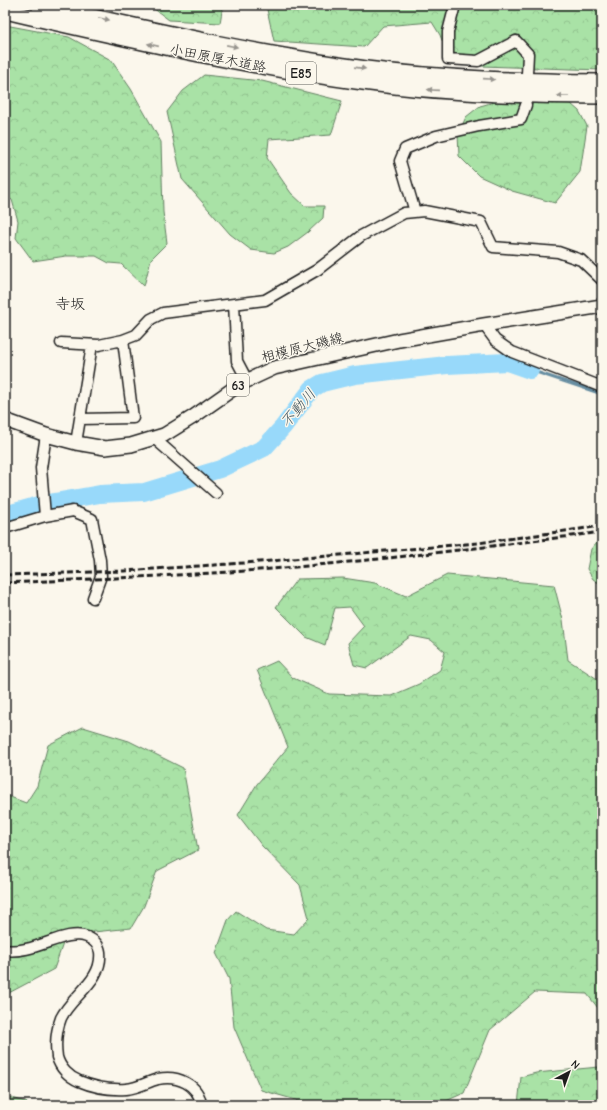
<svg xmlns="http://www.w3.org/2000/svg" width="607" height="1110" font-family="'Comic Neue','Klee One',sans-serif">
  <style>
    .forest { fill: url(#forest-crowns); stroke: #627f61 }
    .lines { fill: none; stroke-linecap: round; stroke-linejoin: round }
    .stream { stroke: #668da1; stroke-width: 3 }
    .river { stroke: #98d9fa; stroke-width: 18 }
    .minor-casing { stroke: #1c1c1c; stroke-width: 13 }
    .major-casing { stroke: #1c1c1c; stroke-width: 16 }
    .highway-casing { stroke: #1c1c1c; stroke-width: 18 }
    .minor { stroke: #fbf7ec; stroke-width: 10 }
    .major { stroke: #fbf7ec; stroke-width: 13 }
    .highway { stroke: #fbf7ec; stroke-width: 15 }
    .rail { stroke: #1c1c1c; stroke-width: 3; stroke-dasharray: 6 3; stroke-linecap: butt }
    .oneway { fill: #97948e }
    .labels { text-anchor: middle; stroke-width: 3; stroke-linejoin: round; paint-order: stroke }
    .shield { fill: #fbf7ec; stroke: #5f5e5a; stroke-width: 1 }
    .shield-label { font-size: 13px; font-weight: bold; fill: #1c1c1c }
    .street-label { font-size: 14px; fill: #1c1c1c; stroke: #fbf7ec }
    .neighbourhood-label { font-size: 15px; fill: #1c1c1c; stroke: #fbf7ec }
    .water-label { font-size: 15px; font-style: italic; fill: #41555f; stroke: #fbf7ec }
  </style>
  <defs>
    <pattern id="forest-crowns" width="20" height="18" patternUnits="userSpaceOnUse"><rect width="20" height="18" fill="#a9e2a6"/><path d="M2 6a3 3 0 1 1 6 0M12 15a3 3 0 1 1 6 0" fill="none" stroke="#91c18e"/></pattern>
  </defs>
  <rect width="100%" height="100%" fill="#fbf7ec"/>
  <filter id="ink" filterUnits="userSpaceOnUse"><feTurbulence type="fractalNoise" baseFrequency=".025" numOctaves="2"/><feDisplacementMap in="SourceGraphic" scale="8" xChannelSelector="R" yChannelSelector="G"/><feConvolveMatrix kernelMatrix="1 2 1 2 8 2 1 2 1" color-interpolation-filters="sRGB"/></filter>
  <g filter="url(#ink)">
    <path class="forest" d="M149 5H223L220 23 169 20Z
      M266 5H602V70L451 65 440 35 432 22 383 26 364 47 274 41Z
      M5 25 69 37 111 60 131 89 161 142 163 212 167 243 151 259 144 286 121 264 109 263 96 256H66L33 261 16 238 18 221 12 200 5 196Z
      M204 75 262 81 342 101 331 135 269 139 267 158 291 193 305 206H324L323 218 308 232 288 247 274 253 251 250 230 234 182 179 167 112 183 91Z
      M498 101 571 104 579 111 587 126 580 172 555 203 512 191 479 176 459 156 458 134 466 117 480 106Z
      M602 536V585L593 579 587 569 591 549Z
      M447 575 554 585 563 620 568 660 602 682V1013L587 994 535 992 490 1030 464 1093 437 1105H307L303 1102 261 1090 234 1027 229 979 216 953 228 920 236 911 266 930 294 934 309 918 300 885 262 846 238 815 257 784 288 747 257 670 277 661 293 678 329 694 391 696 419 684 440 670 445 652 431 640 411 636 367 668 354 665 348 643 364 626 350 607 335 608 325 645 306 637 276 607 297 579 343 578 375 583 406 596Z
      M83 727 129 741 183 768 198 850 157 871 144 906 131 928 66 935 54 969 5 995V795L26 803 37 786 48 745Z
      M602 1062V1105H518L521 1077 536 1073 599 1067Z
      M5 1096 26 1102 28 1105H5Z"/>
    <g class="lines">
      <path class="stream" d="M530 370 602 394"/>
      <path class="river" d="M5 515 43 504 100 494 144 492 220 469 264 448 283 427 312 389 322 383 355 375 447 365 507 362 530 370"/>
      <defs>
        <path id="minor" d="M455 5 448 32V59L478 61 516 41 528 54 527 74
          M415 212 400 161 405 149 436 136 479 126 521 119 526 105
          M234 304 237 361 247 380
          M484 325 495 340 512 352 602 387
          M61 343 99 345 123 340 136 335 151 319 163 313 265 300 317 270 361 236 404 213 424 211 481 222 493 247 558 252 581 260 602 280
          M80 419 133 418 123 340
          M155 439 216 493
          M76 443 92 345
          M45 516 41 468 46 435
          M5 528 45 516 73 511 92 519 100 560 101 576 93 598
          M5 950C34 955 65 928 87 937 94 940 99 945 100 952 103 981 72 995 61 1018 56 1031 55 1043 57 1057 60 1068 69 1077 79 1081 93 1087 111 1090 126 1089 138 1088 147 1082 158 1079 177 1075 199 1084 201 1105"/>
        <path id="major" d="M5 420 46 435 76 443 105 448 131 445 164 435 193 417 240 384 274 368 399 340 484 325 602 306"/>
        <path id="highway" d="M39 5C147 29 256 54 366 69 444 79 523 81 602 82
          M5 11C124 38 242 66 363 82 442 93 522 96 602 96"/>
      </defs>
      <use href="#minor" class="minor-casing"/>
      <use href="#major" class="major-casing"/>
      <use href="#highway" class="highway-casing"/>
      <use href="#minor" class="minor"/>
      <use href="#major" class="major"/>
      <use href="#highway" class="highway"/>
      <path class="rail" d="M5 575 124 571 259 562 478 543 602 526
        M5 583C90 579 174 576 259 570 374 561 488 547 602 532"/>
    </g>
    <defs><path id="oneway-solid" d="M-6-.8H1V-3.2L6.5 0L1 3.2V.8H-6Z"/></defs>
    <g class="oneway">
      <use href="#oneway-solid" transform="translate(104 19) rotate(12)"/>
      <use href="#oneway-solid" transform="translate(153 45) rotate(-167)"/>
      <use href="#oneway-solid" transform="translate(232 46) rotate(11)"/>
      <use href="#oneway-solid" transform="translate(360 68) rotate(8)"/>
      <use href="#oneway-solid" transform="translate(489 79) rotate(4)"/>
      <use href="#oneway-solid" transform="translate(433 90) rotate(-176)"/>
      <use href="#oneway-solid" transform="translate(563 96) rotate(179)"/>
    </g>
  </g>
  <g class="labels">
    <g class="shield">
      <rect x="286" y="62" width="30" height="22" rx="3"/>
      <rect x="227" y="374" width="22" height="22" rx="3"/>
    </g>
    <g class="shield-label">
      <text x="301" y="78">E85</text>
      <text x="238" y="390">63</text>
    </g>
    <g class="street-label">
      <text transform="translate(218 58) rotate(11)" y="5">小田原厚木道路</text>
      <text transform="translate(302 347) rotate(-14)" y="5">相模原大磯線</text>
    </g>
    <g class="neighbourhood-label">
      <text x="70" y="309">寺坂</text>
    </g>
    <g class="water-label">
      <text transform="translate(298 408) rotate(-49)" y="5">不動川</text>
    </g>
  </g>
  <rect width="607" height="1110" fill="none" stroke="#fbf7ec" stroke-width="20"/>
  <rect x="10" y="10" width="587" height="1090" fill="none" stroke="#1c1c1c" stroke-width="1.5" filter="url(#ink)"/>
  <g transform="translate(569 1072) rotate(41)" stroke="#fbf7ec" stroke-width="3" paint-order="stroke">
  <path d="M0-3L7 15L0 10L-7 15Z" fill="#1c1c1c"/>
  <text y="-6" font-size="11" font-weight="bold" text-anchor="middle" fill="#1c1c1c">N</text>
  </g>
</svg>
